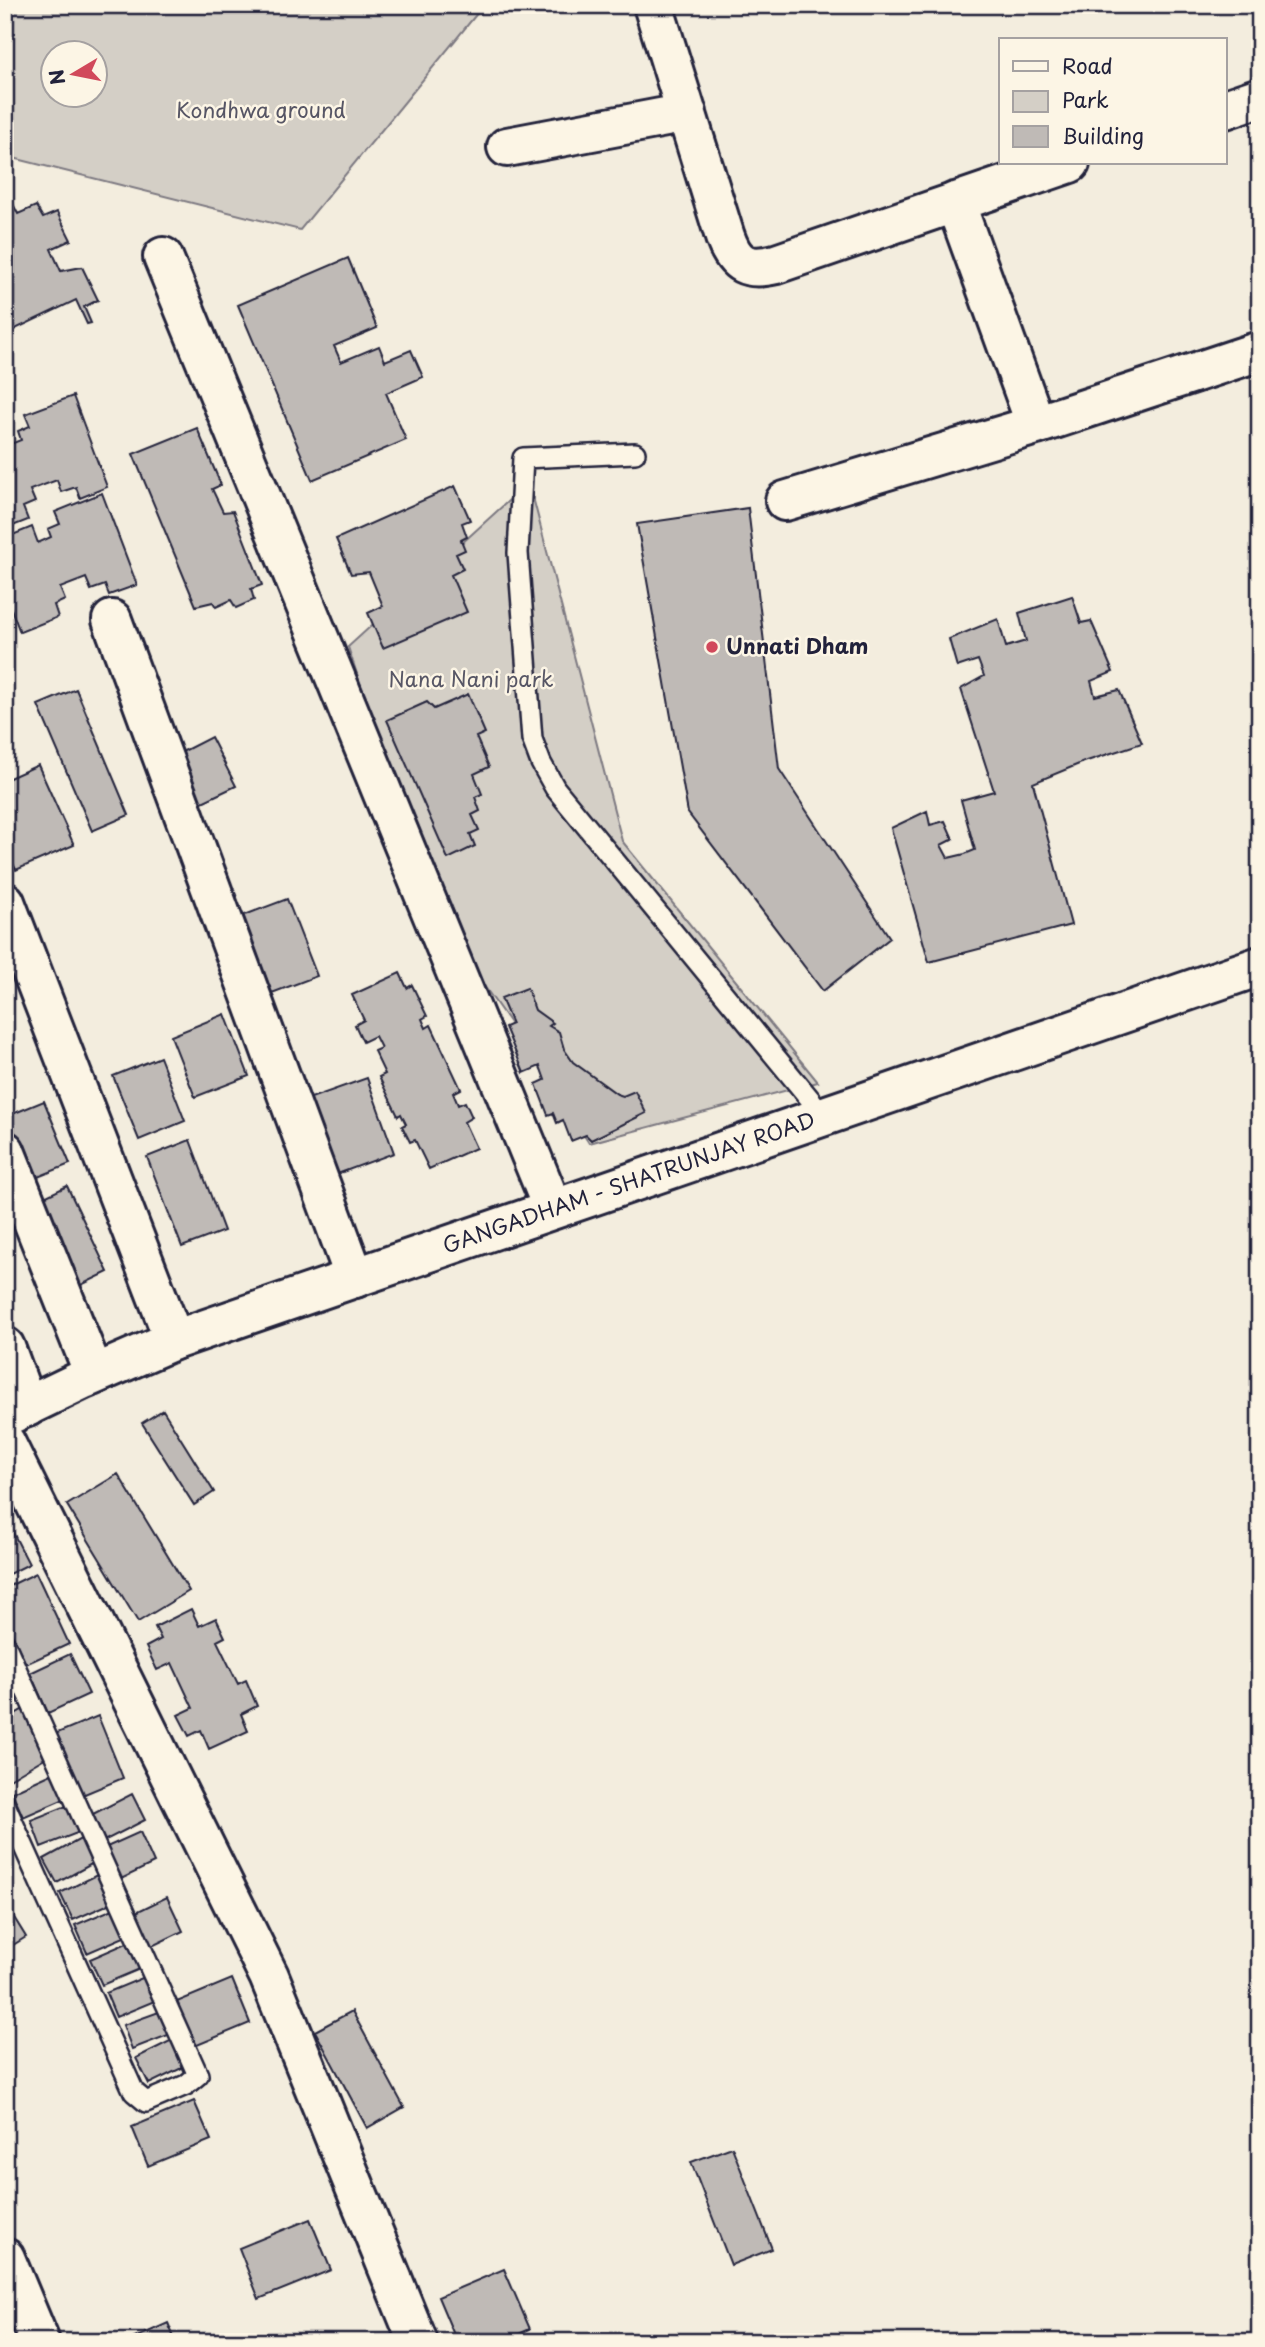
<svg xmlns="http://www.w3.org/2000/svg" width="1265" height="2347" font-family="'Playpen Sans',sans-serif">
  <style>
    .green { fill: #d4cfc6; stroke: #7b7880; stroke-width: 2; fill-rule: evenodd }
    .building { fill: #bfbab6; stroke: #22223b; stroke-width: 2 }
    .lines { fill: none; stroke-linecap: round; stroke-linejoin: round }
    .service-casing { stroke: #22223b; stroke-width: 24 }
    .minor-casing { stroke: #22223b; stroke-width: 44 }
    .primary-casing { stroke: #22223b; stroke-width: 44 }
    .service { stroke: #fcf5e5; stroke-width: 19 }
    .minor { stroke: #fcf5e5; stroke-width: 38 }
    .primary { stroke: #fcf5e5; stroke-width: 38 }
    .poi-dot { fill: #d1495b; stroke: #fcf5e5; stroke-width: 2.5 }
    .labels { text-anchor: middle; stroke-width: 5; stroke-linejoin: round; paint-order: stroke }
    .park-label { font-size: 21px; fill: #575665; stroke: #fcf5e5 }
    .poi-label { font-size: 21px; font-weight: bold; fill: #22223b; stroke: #fcf5e5; text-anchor: start }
    .street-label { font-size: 21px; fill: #22223b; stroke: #fcf5e5 }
  </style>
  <rect width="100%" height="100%" fill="#f3edde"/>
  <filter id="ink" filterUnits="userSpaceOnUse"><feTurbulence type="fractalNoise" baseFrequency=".0143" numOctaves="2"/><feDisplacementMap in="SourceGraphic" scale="14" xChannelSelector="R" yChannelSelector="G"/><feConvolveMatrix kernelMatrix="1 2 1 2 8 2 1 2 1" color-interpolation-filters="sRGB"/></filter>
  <g filter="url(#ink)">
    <path class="green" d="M5 5H484L300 230 5 156ZM52 52H94V94H52Z
      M529 482 622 841 818 1082 589 1143 524 1043 440 923 348 647Z"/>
    <path class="building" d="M13 204 18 214 36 206 43 218 57 212 71 240 51 249 61 271 82 267 98 300 84 307 91 323 87 324 76 300 5 334V208Z
      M348 258 377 328 334 346 341 362 379 346 385 361 411 350 423 377 386 393 406 440 312 480 238 305Z
      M73 396 107 487 80 498 76 487 61 492 57 480 30 490 35 502 23 507 28 520 5 529V439L8 445 21 440 18 431 30 426 25 414Z
      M197 428 221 485 212 489 223 512 233 511 262 585 251 589 254 600 236 608 231 600 216 607 213 602 196 606 133 454Z
      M455 486 470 520 462 523 467 537 461 540 465 550 456 554 463 569 451 575 467 612 383 648 368 613 383 606 369 572 351 574 336 539Z
      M102 493 137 585 109 595 105 585 91 590 86 578 60 588 65 600 54 605 58 617 20 632 5 593V548L8 547 5 538 32 527 38 543 51 537 48 529 60 524 55 512Z
      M748 508 779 769 890 938 823 991 688 813 637 524Z
      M1072 596 1081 623 1091 621 1113 672 1091 681 1095 696 1119 690 1142 743 1084 762 1033 783 1071 925 929 962 891 828 927 811 930 825 945 821 953 839 941 845 948 858 965 854 975 850 961 800 994 791 961 689 984 676 978 660 957 667 949 639 998 619 1006 647 1026 641 1019 613Z
      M76 689 129 815 92 831 38 705Z
      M468 694 485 733 476 737 489 767 474 774 482 794 475 797 480 811 472 815 479 830 470 834 475 846 448 859 387 720 427 702 434 709Z
      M211 737 236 786 196 805 172 757Z
      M38 765 74 845 16 870 5 846V780Z
      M287 899 317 976 272 993 242 916Z
      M400 973 407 988 412 985 427 1016 422 1019 426 1028 431 1025 461 1089 453 1093 458 1105 465 1102 472 1117 464 1122 476 1148 429 1169 415 1140 410 1142 402 1126 406 1124 401 1114 398 1116 379 1077 385 1074 374 1051 381 1048 375 1036 363 1042 355 1025 364 1020 352 995Z
      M527 988 535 1010 553 1023 549 1026 559 1032 564 1049 573 1062 617 1094 623 1096 635 1091 646 1113 591 1140 586 1135 571 1141 563 1120 557 1123 553 1113 548 1115 536 1084 545 1080 540 1066 524 1073 505 1027 512 1024 501 998Z
      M225 1014 249 1076 195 1097 171 1036Z
      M160 1057 185 1121 139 1140 113 1076Z
      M367 1078 394 1153 332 1176 305 1100Z
      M44 1101 70 1164 28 1181 5 1126V1117Z
      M190 1140 224 1231 182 1247 147 1157Z
      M67 1186 108 1272 73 1289 32 1203Z
      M163 1410 214 1492 194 1505 142 1423Z
      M118 1474 189 1591 138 1622 67 1505Z
      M5 1517 29 1564 5 1576Z
      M36 1573 69 1644 26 1664 5 1620V1588Z
      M191 1609 199 1626 216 1618 225 1637 217 1641 238 1684 246 1680 257 1706 241 1714 248 1731 209 1749 201 1730 189 1736 178 1715 193 1708 172 1663 157 1670 146 1647 161 1639 155 1627Z
      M70 1654 89 1694 48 1713 30 1673Z
      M5 1675 17 1697 5 1703Z
      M27 1707 53 1753 8 1780 5 1775V1720Z
      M98 1716 123 1778 80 1796 55 1734Z
      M58 1771 69 1797 23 1817 12 1792Z
      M132 1794 145 1820 100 1843 87 1817Z
      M74 1803 85 1830 41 1847 31 1820Z
      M140 1832 154 1863 115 1882 100 1850Z
      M86 1836 99 1860 57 1883 44 1859Z
      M103 1872 116 1901 73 1920 60 1893Z
      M167 1897 183 1931 146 1949 130 1915Z
      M5 1903 26 1937 5 1950Z
      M120 1906 131 1934 87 1953 75 1925Z
      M136 1939 147 1966 102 1985 90 1959Z
      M147 1976 157 2000 116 2017 106 1993Z
      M232 1979 250 2023 190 2048 172 2004Z
      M167 2009 176 2032 132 2049 123 2025Z
      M352 2011 404 2107 367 2128 315 2031Z
      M178 2037 190 2064 149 2084 136 2058Z
      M194 2101 211 2140 148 2166 132 2127Z
      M732 2147 772 2249 731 2265 691 2162Z
      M310 2219 331 2270 259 2299 239 2248Z
      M504 2269 530 2329 501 2342H457L438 2297Z
      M168 2323 176 2342H126Z"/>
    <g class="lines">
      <defs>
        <path id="service" d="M635 453 523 458 518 553 532 739 541 763 555 788 824 1116
          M5 1644 198 2075 186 2085 146 2102 134 2092 5 1805"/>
        <path id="minor" d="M653 5 725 237C735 265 747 271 776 264L1070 163
          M1225 109 1260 97
          M507 147 687 113
          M955 202 1036 425 1260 351
          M163 257 553 1209
          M785 501 1036 425
          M112 620 355 1278
          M5 902 174 1340
          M5 1151 94 1374
          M5 1347 27 1407
          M5 1442 269 1976 418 2342
          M5 2258 40 2342"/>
        <g id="primary">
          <path id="s1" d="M5 1417 84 1379 174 1340 1260 966"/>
        </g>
      </defs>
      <use href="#service" class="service-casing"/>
      <use href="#minor" class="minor-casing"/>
      <use href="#primary" class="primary-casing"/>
      <use href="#service" class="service"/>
      <use href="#minor" class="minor"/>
      <use href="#primary" class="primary"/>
    </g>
  </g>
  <circle class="poi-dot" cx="712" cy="647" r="7"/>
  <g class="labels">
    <g class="park-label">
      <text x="261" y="118">Kondhwa ground</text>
      <text x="471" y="687">Nana Nani park</text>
    </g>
    <g class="poi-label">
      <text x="726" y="654">Unnati Dham</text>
    </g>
    <g class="street-label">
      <text dy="7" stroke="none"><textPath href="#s1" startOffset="667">GANGADHAM - SHATRUNJAY ROAD</textPath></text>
    </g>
  </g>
  <rect width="1265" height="2347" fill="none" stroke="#fcf5e5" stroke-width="28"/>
  <rect x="14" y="14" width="1237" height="2319" fill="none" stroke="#22223b" stroke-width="2.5" filter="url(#ink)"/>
  <rect x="999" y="38" width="228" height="126" fill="#fcf5e5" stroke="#a5a1a1" stroke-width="2"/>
  <rect x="1013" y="61" width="35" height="10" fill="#fcf5e5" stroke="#a5a1a1" stroke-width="2"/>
  <text x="1062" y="74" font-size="21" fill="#22223b">Road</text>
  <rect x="1013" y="91" width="35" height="21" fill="#d4cfc6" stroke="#a5a1a1" stroke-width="2"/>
  <text x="1062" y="108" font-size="21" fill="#22223b">Park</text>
  <rect x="1013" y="126" width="35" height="21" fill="#bfbab6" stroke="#a5a1a1" stroke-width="2"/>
  <text x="1062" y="144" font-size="21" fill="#22223b">Building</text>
  <g transform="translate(74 74) rotate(260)"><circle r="33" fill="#fcf5e5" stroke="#a5a1a1" stroke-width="2"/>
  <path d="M0-5L12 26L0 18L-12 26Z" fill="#d1495b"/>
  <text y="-10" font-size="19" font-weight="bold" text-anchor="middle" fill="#22223b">N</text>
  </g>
</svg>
